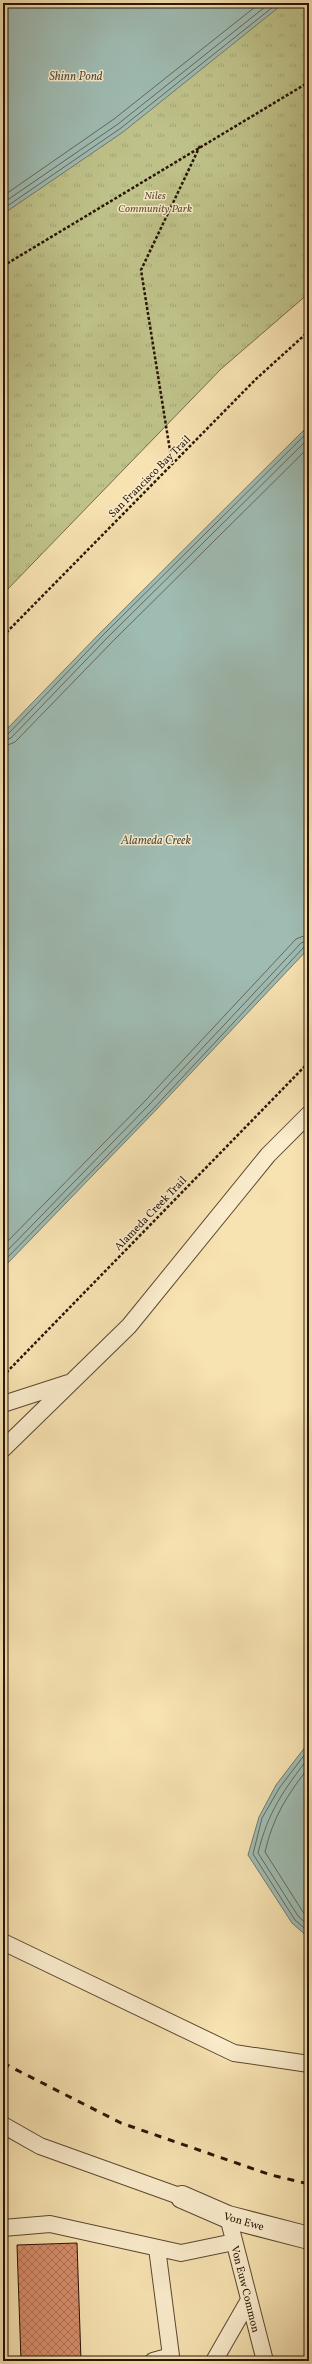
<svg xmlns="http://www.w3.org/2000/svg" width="312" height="2364" font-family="Vollkorn,serif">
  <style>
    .grass { fill: url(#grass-tufts); stroke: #746c48 }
    .water { fill: #9fbcb3; stroke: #70796e }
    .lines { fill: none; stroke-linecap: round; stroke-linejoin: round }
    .shore { stroke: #64685c; stroke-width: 1 }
    .building { fill: url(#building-cross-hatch); stroke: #291506 }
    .service-casing { stroke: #5c4831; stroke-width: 18 }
    .minor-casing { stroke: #5c4831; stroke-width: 24 }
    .path { stroke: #291506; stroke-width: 2.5; stroke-dasharray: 3 2; stroke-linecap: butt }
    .service { stroke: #faeccc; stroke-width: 16 }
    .minor { stroke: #faeccc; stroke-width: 22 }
    .rail { stroke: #291506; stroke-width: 3; stroke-dasharray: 7 7; stroke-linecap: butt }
    .labels { text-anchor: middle; stroke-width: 3; stroke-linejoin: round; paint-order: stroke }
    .park-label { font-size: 11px; font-style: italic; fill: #5e5234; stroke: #faeccc }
    .street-label { font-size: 11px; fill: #291506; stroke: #faeccc }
    .water-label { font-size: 12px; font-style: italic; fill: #524f43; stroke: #faeccc }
  </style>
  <defs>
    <pattern id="grass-tufts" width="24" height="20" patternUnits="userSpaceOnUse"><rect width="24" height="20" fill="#bfc38a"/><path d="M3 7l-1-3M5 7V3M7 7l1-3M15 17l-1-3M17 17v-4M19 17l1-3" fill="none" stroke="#a4a776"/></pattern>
    <pattern id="building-cross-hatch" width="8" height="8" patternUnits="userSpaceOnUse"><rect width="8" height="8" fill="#d88e6c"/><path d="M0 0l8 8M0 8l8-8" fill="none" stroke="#af7357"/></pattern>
  </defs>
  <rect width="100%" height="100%" fill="#f7e2b1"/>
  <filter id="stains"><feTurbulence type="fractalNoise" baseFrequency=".005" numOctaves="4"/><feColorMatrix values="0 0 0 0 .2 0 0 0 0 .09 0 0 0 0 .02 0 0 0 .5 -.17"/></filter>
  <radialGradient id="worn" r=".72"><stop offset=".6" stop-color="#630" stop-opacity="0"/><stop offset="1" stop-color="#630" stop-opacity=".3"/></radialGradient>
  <path class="grass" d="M3 3H309V293L221 369 3 594Z"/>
  <path class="water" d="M3 3H284L123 132 3 214Z
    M309 425V948L154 1112 3 1268V733L102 631Z
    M309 1742V1938L292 1923 248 1855 259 1817 276 1785Z"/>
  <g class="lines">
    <path class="shore" d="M3 196 114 119 260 3
      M3 203 118 124 270 3
      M3 209 121 128 278 3
      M3 736 8 734 105 633 309 431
      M3 741 11 738 108 637 309 438
      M3 747 15 742 113 641 309 447
      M3 1246 144 1102 296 939 309 934
      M3 1255 148 1106 301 943 309 940
      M3 1262 152 1110 304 947 309 945
      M309 1749 280 1787 262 1818 253 1854 295 1920 309 1932
      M309 1757C283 1791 268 1812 258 1853L298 1916 309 1926
      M309 1767C287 1795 273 1817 265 1852L303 1912 309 1918"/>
  </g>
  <path class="building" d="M77 2243 81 2361H21L17 2245Z"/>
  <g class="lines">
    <defs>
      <path id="service" d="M3 1404 68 1383
        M3 1449 129 1326 268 1155 309 1114
        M3 1942 234 2053 309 2064
        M3 2125 40 2146 182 2197
        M228 2217 265 2361
        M3 2228 50 2224 181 2253 234 2242
        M153 2361 171 2356 157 2248
        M214 2361 249 2300"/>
      <path id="minor" d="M182 2197 228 2217 309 2238"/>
    </defs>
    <use href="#service" class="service-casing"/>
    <use href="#minor" class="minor-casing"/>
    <path class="path" d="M3 266 309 82
      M172 463 141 270 200 146
      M3 636 256 379 309 331
      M3 1376 309 1062"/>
    <use href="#service" class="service"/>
    <use href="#minor" class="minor"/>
    <path class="rail" d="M3 2063 121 2123 271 2175 309 2184"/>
  </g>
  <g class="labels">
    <g class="park-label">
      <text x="155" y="199">Niles<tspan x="155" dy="13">Community Park</tspan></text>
    </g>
    <g class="street-label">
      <text transform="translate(149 476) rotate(-45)" y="4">San Francisco Bay Trail</text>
      <text transform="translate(150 1213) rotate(-46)" y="4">Alameda Creek Trail</text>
      <text transform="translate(244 2221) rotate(16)" y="4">Von Ewe</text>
      <text transform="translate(246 2289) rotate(76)" y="4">Von Euw Common</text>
    </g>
    <g class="water-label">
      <text x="76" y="80">Shinn Pond</text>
      <text x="156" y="844">Alameda Creek</text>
    </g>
  </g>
  <rect width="312" height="2364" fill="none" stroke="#f7e2b1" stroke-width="16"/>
  <rect x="4" y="4" width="304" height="2356" fill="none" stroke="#291506" stroke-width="2"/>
  <rect x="8" y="8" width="296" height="2348" fill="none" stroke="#291506"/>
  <rect width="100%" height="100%" filter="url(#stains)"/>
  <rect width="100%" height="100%" fill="url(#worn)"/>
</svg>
